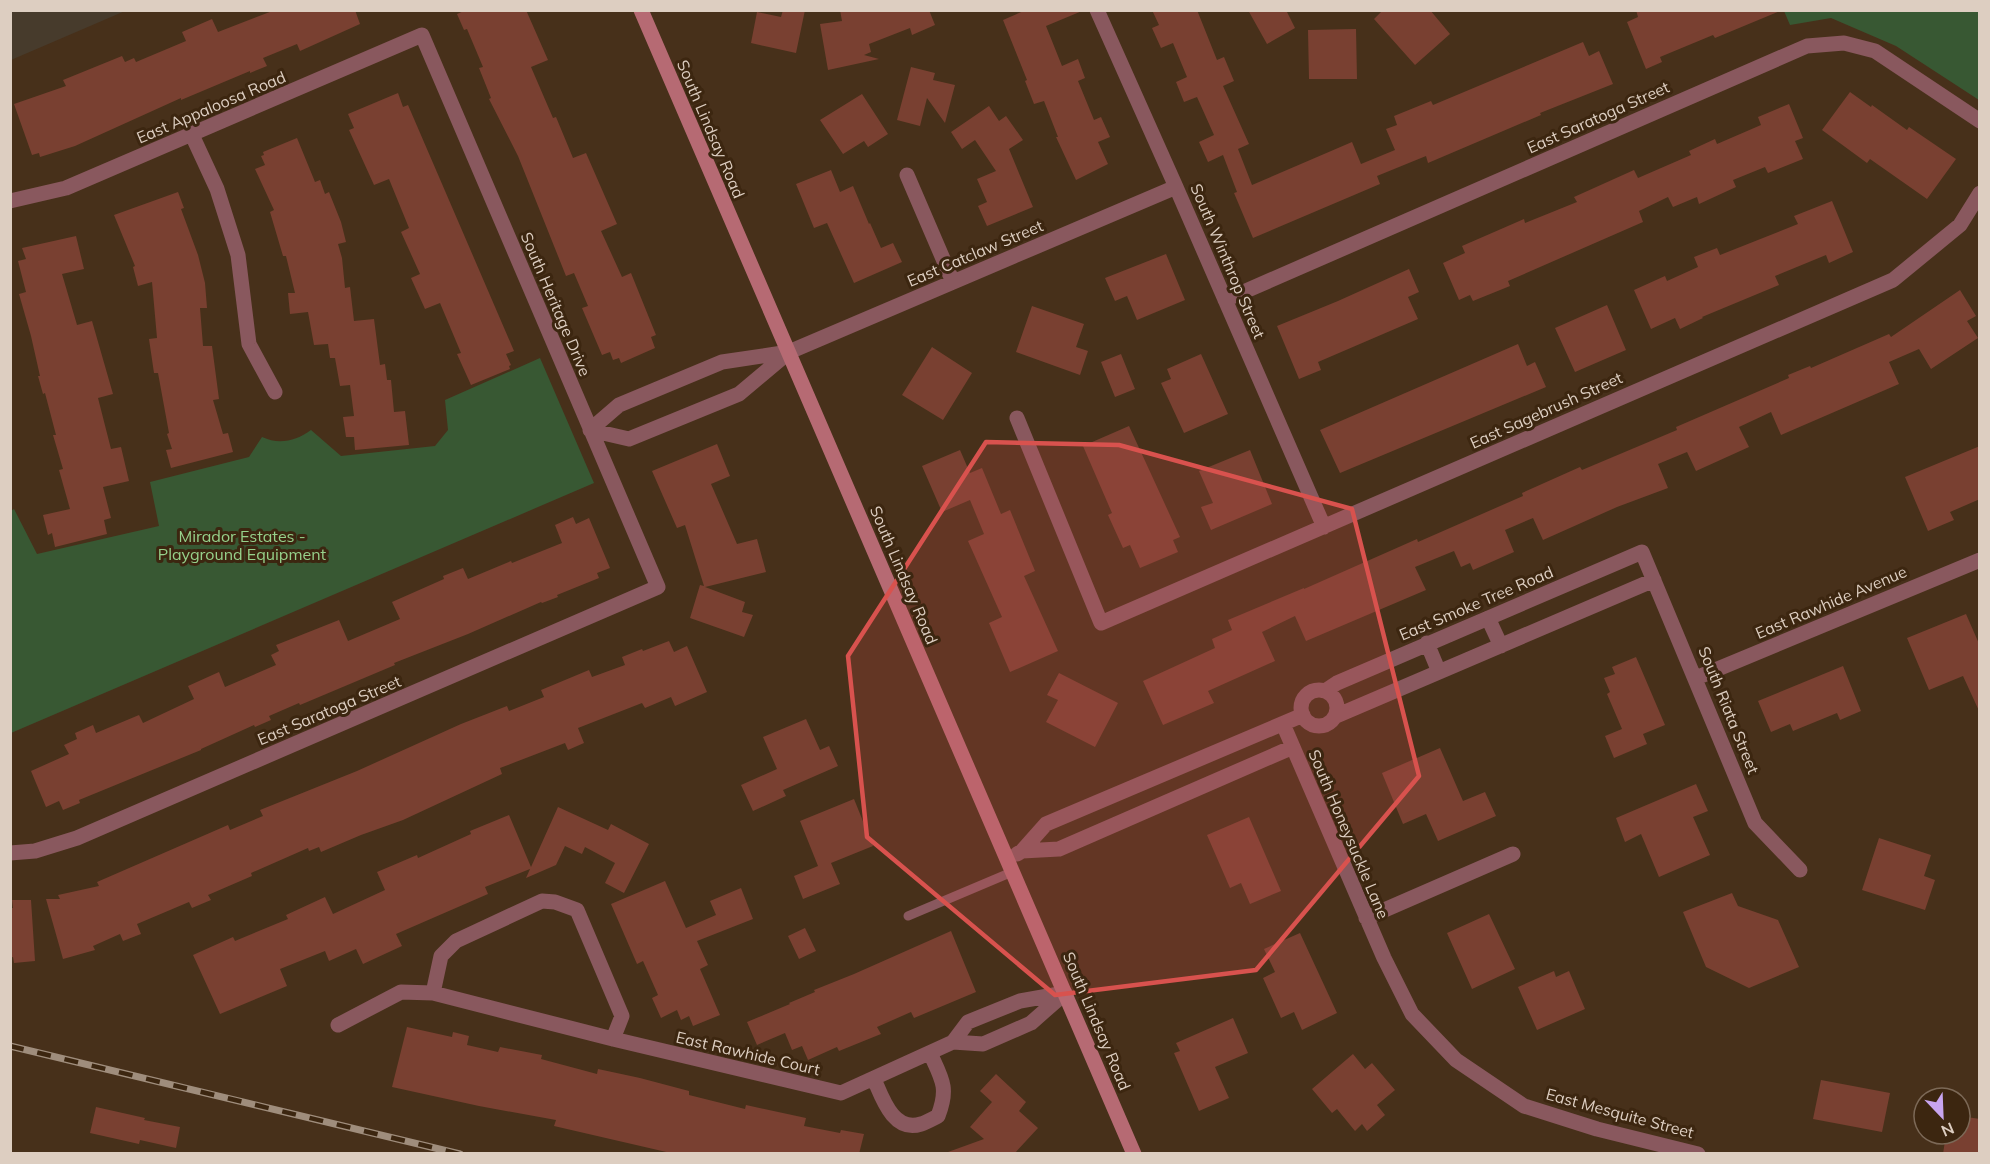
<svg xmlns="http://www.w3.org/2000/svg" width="1990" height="1164" font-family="Mulish,sans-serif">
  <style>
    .commercial { fill: #473b2c }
    .green { fill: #385833 }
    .building { fill: #794031 }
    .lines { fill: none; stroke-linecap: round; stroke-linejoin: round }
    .service { stroke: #89585e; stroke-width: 9 }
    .minor { stroke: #89585e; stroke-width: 15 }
    .secondary { stroke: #b66a73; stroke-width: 15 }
    .rail-casing { stroke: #9f8d7c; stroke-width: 7 }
    .rail { stroke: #3c2610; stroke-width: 4.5; stroke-dasharray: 14; stroke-linecap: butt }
    .marked { fill: #d8524e; fill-opacity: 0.2; stroke: #d8524e; stroke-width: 4.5; stroke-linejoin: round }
    .labels { text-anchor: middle; stroke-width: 6; stroke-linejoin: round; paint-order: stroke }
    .street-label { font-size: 16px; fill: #ddcec1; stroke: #3c2610 }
    .park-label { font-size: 16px; fill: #96d18b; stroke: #3c2610 }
  </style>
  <rect width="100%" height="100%" fill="#47301a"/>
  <path class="commercial" d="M11 10H125V11L11 60Z"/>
  <path class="green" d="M1784 11H1979V100L1896 46 1831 18 1790 25Z
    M540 358 594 483 11 733V511L14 509 37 554 159 526 150 482 249 457 262 437C279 445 296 441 311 430L341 456 435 446 448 430 445 400Z"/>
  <path class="building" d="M275 10H355L360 24 300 51 297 44 263 58 267 66 250 73V71L181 100V98L75 146 40 157 39 153 32 155 14 104 66 86 63 80 122 56 125 62 134 58 136 62 186 41 182 32 212 19 218 32Z
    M466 10H526L548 60 531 67 553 118 556 117 573 158 586 153 617 224 601 231 622 277 631 273 656 335 651 337 655 348 621 363 619 358 613 360 610 352 602 355 582 308 588 306 574 273 566 276 518 156 489 99 491 98 479 68 483 67 467 29 464 30 457 14Z
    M783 10H805L796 53 751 43 757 12 781 17Z
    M840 10H929L935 25 912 35 910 28 869 44 871 52 864 55 879 59 828 70 820 24 842 21Z
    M1026 10 1082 11 1046 26 1062 66 1078 59 1085 78 1078 81 1094 120 1101 117 1110 137 1098 142 1108 164 1076 180 1056 137H1058L1044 101 1034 104 1025 81 1027 80 1003 20Z
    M1152 10H1197L1217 60 1224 57 1234 81 1223 86 1249 144 1238 149 1252 185 1352 142 1361 164 1395 150 1386 129 1397 125 1394 116 1431 101 1433 105 1583 42 1589 56 1599 51 1613 84 1540 113 1541 115 1428 163 1426 156 1377 176 1380 184 1253 238 1234 193 1237 192 1223 155 1208 162 1199 142 1214 135 1197 97 1184 102 1176 82 1187 77 1173 43 1161 48 1152 28 1159 25Z
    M1248 10H1286L1295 28 1267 44Z
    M1383 10H1430L1450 34 1415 65 1374 19Z
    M1636 10H1780V11L1715 38 1713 35 1660 57 1662 62 1646 69 1627 22 1638 17Z
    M1356 29 1357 79H1309L1308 30Z
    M911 67 935 73 933 80 955 85 945 123 927 98 920 126 897 120Z
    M1850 92 1871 107 1872 105 1907 130 1909 127 1956 159 1927 199 1870 159 1867 163 1822 130Z
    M398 93 403 107 408 105 514 351 506 354 511 365 509 366 510 369 471 385 457 354 461 353 440 303 425 309 411 278 420 274 401 232 409 228 389 179 374 185 349 130 354 128 348 114Z
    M862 94 888 134 868 147 864 141 843 154 820 120Z
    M1789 104 1803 138 1795 141 1803 159 1768 173 1765 167 1733 180 1736 187 1699 204 1697 197 1673 207 1668 197 1639 211 1643 222 1508 281 1510 286 1473 301 1470 295 1459 300 1443 263 1465 253 1462 246 1524 219 1525 223 1577 202 1574 197 1634 170 1638 178 1691 155 1689 151 1715 139 1717 144 1761 125 1758 117Z
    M989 106 999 121 1006 116 1023 140 1009 149 1033 207 987 226 978 206 987 202 977 179 996 171 975 140 962 149 951 132Z
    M297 138 315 182 320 180 325 194 329 192 341 222 346 242 338 244 342 258 345 288 350 287 354 321 374 319 380 365 385 364 387 380H391L394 412 405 411 409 445 355 450 354 437H346L343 417 354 416 350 385 340 386 335 358H330L328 344 314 345 308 312 290 314 288 293H295L286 256H283L270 212 274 210 255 169 265 165 261 156 264 155 263 152Z
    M831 170 840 192 853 186 869 224 870 223 881 248 893 243 902 262 854 283 827 223 814 228 796 184Z
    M178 192 184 208 181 209 198 255 205 283 207 308H200L203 346H212L219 399 213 400 223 434 228 433 233 452 171 468 166 450 172 449 167 434 169 433 158 373H154L149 339 157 338 152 282 138 286 133 267 135 266 114 215Z
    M1832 201 1853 252 1829 263 1826 255 1775 276 1779 285 1702 317 1703 318 1680 329 1675 318 1651 329 1634 290 1665 276 1667 281 1698 267 1694 257 1717 248 1720 255 1798 224 1794 216Z
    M76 236 84 269 62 274 77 325 92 321 113 394 98 398 111 449 121 447 129 481 103 487 111 518 104 520 107 534 55 547 52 533 48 535 43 515 70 509 59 470 63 469 53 435H56L45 393 43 394 38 376H40L31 336 19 294 26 292 18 261 26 259 22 248Z
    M1166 254 1185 300 1137 320 1127 296 1115 301 1105 278Z
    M1409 269 1419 292 1408 297 1418 319 1318 362 1321 370 1299 379 1277 326 1338 301Z
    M1960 290 1976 316 1967 321 1978 338 1931 369 1919 349 1889 362 1899 384 1781 435 1771 412 1739 427 1749 447 1696 471 1687 452 1658 464 1668 488 1617 507 1543 540 1533 518 1505 530 1514 552 1473 570 1470 563 1461 567 1454 551 1415 567 1426 590 1306 641 1295 616 1262 632 1275 661 1208 691 1214 703 1163 725 1143 681 1215 648 1212 639 1232 630 1228 620 1304 588V589L1417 539 1418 542 1523 496 1522 493 1580 467 1582 470 1677 430 1676 427 1789 378 1788 375 1810 366 1811 368 1889 334 1891 337Z
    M1607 305 1626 350 1575 372 1555 328Z
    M1032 306 1084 324 1076 347 1088 351 1080 375 1016 352Z
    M1518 344 1527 366 1535 362 1546 387 1340 473 1320 430Z
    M932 347 972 373 943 420 902 395Z
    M1121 354 1135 389 1115 397 1101 362Z
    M1201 354 1228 414 1184 433 1161 383 1171 379 1167 369Z
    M1129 426 1180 537 1173 540 1178 552 1140 568 1130 545 1123 548 1108 515 1112 513 1083 446Z
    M717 444 730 476 711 484 737 544 757 539 766 572 705 587 745 602 742 612 753 615 744 637 690 618 700 585 704 586 685 525 677 528 652 471Z
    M1980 446V499L1950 512 1954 520 1928 531 1905 477Z
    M960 450 970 473 982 468 1001 514 1010 510 1035 571 1024 576 1058 651 1010 672 989 623 1002 617 968 541 984 534 970 500 942 512 922 466Z
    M1250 450 1272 504 1211 530 1201 507 1213 503 1199 471Z
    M573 517 576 524 589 518 610 568 597 573 599 578 557 595 558 597 542 603 541 602 468 634 394 663 395 665 300 705 299 703 269 716 271 720 255 727 254 725 201 749V750L79 800 80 803 63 810 59 801 46 807 31 771 69 754 64 745 77 739 75 733 93 725 96 733 139 715 143 723 194 699 188 686 219 672 225 687 276 665 271 655 279 651 276 645 339 620 348 641 400 619 392 602 444 579 443 576 463 568 468 579 511 561 512 563 562 543 555 525Z
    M1966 614 1980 646V713L1963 676 1929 690 1907 638Z
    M669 641 674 652 687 646 707 692 675 706 671 697 645 708 642 703 578 728 584 743 568 750 565 743 500 768 502 774 403 820 361 835 321 852 319 847 309 851 308 848 251 873 252 876 208 895 211 900 192 908 189 902 137 924 141 934 123 941 120 934 93 946 95 950 63 959 46 899H60L58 895 99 886 97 882 228 825 230 830 263 816 260 810 357 771 461 724 507 706 509 711 544 697 541 690 589 670 592 677 625 665 622 657 642 649 643 651Z
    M1636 657 1665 725 1643 734 1647 744 1614 758 1605 736 1622 729 1607 694 1610 692 1604 678 1615 674 1612 667Z
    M1843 666 1861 711 1840 720 1837 713 1793 731 1790 724 1771 732 1758 701Z
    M1059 673 1118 703 1095 747 1046 722 1058 700 1047 695Z
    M806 719 820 750 829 746 838 766 783 790 786 796 753 811 741 785 777 769 763 737Z
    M1440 748 1463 801 1485 792 1496 816 1438 841 1426 814 1403 824 1382 773Z
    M1696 784 1708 811 1693 817 1710 855 1659 877 1641 834 1625 842 1616 818Z
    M854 799 873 846 831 863 840 884 803 899 794 876 818 866 800 821Z
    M558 807 608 830 611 824 649 844 624 893 605 883 615 863 585 847 582 854 565 846 556 865 526 878 530 869 485 887 488 894 396 934 402 946 363 964 356 949 329 961 325 951 280 969 287 986 220 1014 193 955 233 937 235 941 288 919 286 915 325 897 333 914 385 890 377 872 417 855 418 858 471 834 470 831 509 815 531 867Z
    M1249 817 1281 891 1250 904 1241 883 1230 888 1207 835Z
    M1879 838 1931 855 1924 876 1935 880 1925 910 1862 890Z
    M665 881 686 928 716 915 710 901 741 888 753 919 697 941 708 965 700 969 720 1015 693 1026 689 1016 681 1020 677 1010 661 1018 652 998 658 995 643 961 637 964 611 904Z
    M1732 893 1738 906 1778 920 1799 967 1749 988 1706 967 1683 912Z
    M12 900H31L35 961 14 963 13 957 10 958V908H13Z
    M1489 914 1515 969 1472 989 1447 933Z
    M805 928 816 951 799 959 788 936Z
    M951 931 976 992 914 1018 911 1012 877 1027 881 1034 839 1051 837 1047 808 1060 802 1046 792 1050 785 1033 757 1045 747 1022 790 1004 789 1003 815 992 814 990 854 974Z
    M1300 933 1337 1013 1302 1030 1294 1012 1281 1018 1263 978 1275 972 1264 949Z
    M1554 971 1556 977 1569 971 1585 1009 1537 1030 1518 987Z
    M1233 1018 1248 1053 1215 1067 1229 1098 1199 1111 1174 1053 1180 1051 1176 1043Z
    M407 1027 452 1037 453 1032 469 1036 467 1045 498 1052 500 1047 542 1055 541 1059 597 1074 598 1069 640 1078 689 1091V1095L745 1109 746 1105 806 1118 804 1126 840 1133 841 1130 864 1134 859 1154H675L554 1126 556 1120 479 1106 392 1087Z
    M1353 1054 1365 1069 1372 1063 1395 1090 1377 1105 1385 1115 1367 1131 1362 1124 1355 1131 1337 1109 1332 1113 1312 1089Z
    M996 1074 1026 1102 1019 1111 1038 1128 1014 1154H949L948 1152 984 1139 970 1127 992 1102 980 1091Z
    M1821 1080 1890 1093 1882 1132 1813 1119Z
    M96 1107 145 1118 144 1120 180 1127 176 1148 140 1140 139 1144 90 1133Z
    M1960 1116 1980 1119V1154H1943L1946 1134H1960Z"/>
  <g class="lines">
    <path class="service" d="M908 916 1012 872"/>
    <path class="minor" d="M1097 10 1176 187 1324 527
      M192 135 217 189 238 255 249 344 275 392
      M907 175 953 282
      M10 201 66 188 422 35 658 587 77 838 35 851 10 853
      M1225 300 1807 46 1844 43 1875 51 1980 121
      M1017 418 1101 623 1893 280 1960 225 1980 193
      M590 430 619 405 722 362 789 352 1176 187
      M590 430 629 439 739 394 789 352
      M1488 618 1501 646
      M1427 643 1439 672
      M1696 678 1980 560
      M1301 708a18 18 0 1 1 36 0a18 18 0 1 1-36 0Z
      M1325 691 1337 683 1642 552 1755 823 1800 870
      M1336 716 1654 580
      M1283 724 1384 958 1412 1014 1456 1060 1524 1106 1597 1129 1698 1154
      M1022 851 1046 824 1303 715
      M1017 854 1022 851 1059 849 1293 747
      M1366 918 1513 854
      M433 993 441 956 456 941 542 901 555 902 577 910 622 1016 613 1039
      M338 1025 401 992 433 993 613 1039 841 1093 953 1042 968 1022 1020 1001 1065 993
      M953 1042 983 1044 1031 1023 1064 994
      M874 1079C882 1097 893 1133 921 1124 927 1122 932 1119 938 1116 949 1088 942 1079 930 1053"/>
    <path class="secondary" d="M641 10 1134 1154"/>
    <defs>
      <path id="rail" d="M10 1046 460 1154"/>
    </defs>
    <use href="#rail" class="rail-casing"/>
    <use href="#rail" class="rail"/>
  </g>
  <path class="marked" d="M986 442 1119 445 1352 509 1419 776 1256 970 1055 995 867 837 848 656Z"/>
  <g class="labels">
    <g class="street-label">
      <text transform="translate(211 107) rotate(-23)" y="6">East Appaloosa Road</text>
      <text transform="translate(1598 117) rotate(-24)" y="6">East Saratoga Street</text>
      <text transform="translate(711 129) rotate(67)" y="6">South Lindsay Road</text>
      <text transform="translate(975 253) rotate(-23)" y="6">East Catclaw Street</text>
      <text transform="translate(1228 261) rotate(67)" y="6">South Winthrop Street</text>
      <text transform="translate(556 304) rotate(67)" y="6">South Heritage Drive</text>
      <text transform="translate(1546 410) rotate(-24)" y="6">East Sagebrush Street</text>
      <text transform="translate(904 575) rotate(67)" y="6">South Lindsay Road</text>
      <text transform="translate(1831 602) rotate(-23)" y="6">East Rawhide Avenue</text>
      <text transform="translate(1476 603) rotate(-23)" y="6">East Smoke Tree Road</text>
      <text transform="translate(329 710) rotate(-23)" y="6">East Saratoga Street</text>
      <text transform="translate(1729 710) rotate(68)" y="6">South Riata Street</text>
      <text transform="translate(1349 834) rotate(67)" y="6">South Honeysuckle Lane</text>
      <text transform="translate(1097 1021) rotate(67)" y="6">South Lindsay Road</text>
      <text transform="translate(748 1053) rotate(13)" y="6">East Rawhide Court</text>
      <text transform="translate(1620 1113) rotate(15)" y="6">East Mesquite Street</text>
    </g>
    <g class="park-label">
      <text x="242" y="542">Mirador Estates -<tspan x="242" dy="18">Playground Equipment</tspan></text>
    </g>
  </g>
  <rect width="1990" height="1164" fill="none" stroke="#ddcec1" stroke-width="24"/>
  <g transform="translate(1942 1116) rotate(157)"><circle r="28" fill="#3c2610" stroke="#7c6957" stroke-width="1.5"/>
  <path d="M0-4.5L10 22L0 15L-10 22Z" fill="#c8a5ef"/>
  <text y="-9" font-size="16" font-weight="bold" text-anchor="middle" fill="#ddcec1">N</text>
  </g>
</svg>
